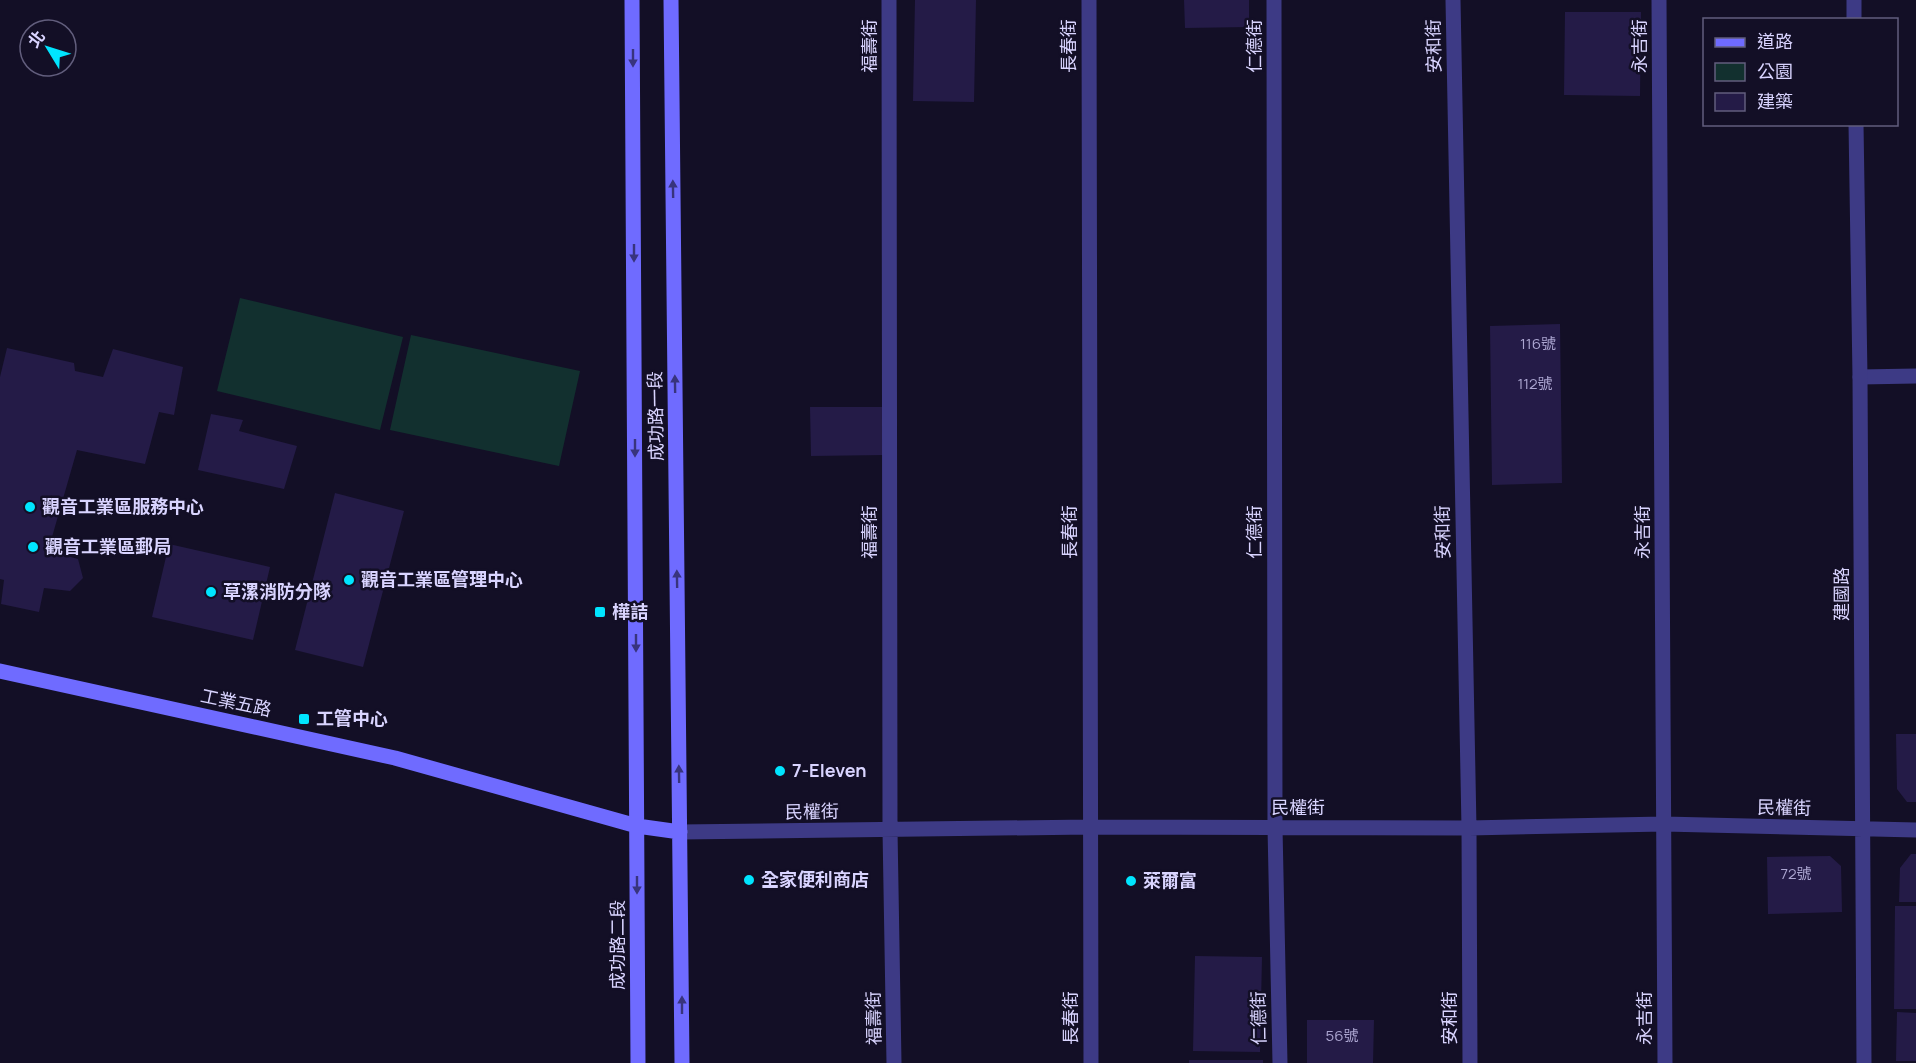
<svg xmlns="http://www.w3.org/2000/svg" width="1916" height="1063" font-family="Manrope,'Noto Sans TC',sans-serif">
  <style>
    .green { fill: #12302f }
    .building { fill: #241b47 }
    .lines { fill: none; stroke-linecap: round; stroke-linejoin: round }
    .lane { stroke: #3d3a85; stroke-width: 15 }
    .street { stroke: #3d3a85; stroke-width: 15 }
    .secondary { stroke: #6f6bff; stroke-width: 15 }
    .oneway { fill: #38347d }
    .poi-dot { fill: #00e5ff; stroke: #130f26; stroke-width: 2 }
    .labels { text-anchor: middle; stroke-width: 5; stroke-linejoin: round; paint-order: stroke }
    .number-label { font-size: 15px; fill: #aca6d1 }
    .street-label { font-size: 18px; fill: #d9d4ff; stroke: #130f26 }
    .poi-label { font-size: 18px; font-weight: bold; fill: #d9d4ff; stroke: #130f26; text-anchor: start }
  </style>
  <rect width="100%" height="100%" fill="#130f26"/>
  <path class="green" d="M240 298 403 337 380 430 217 391Z
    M411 335 580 371 559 466 390 430Z"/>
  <path class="building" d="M915 0H976L974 102 913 101Z
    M1184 0H1249V27L1185 28Z
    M1565 12H1641L1640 96 1564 95Z
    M1560 324 1562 483 1492 485 1490 326Z
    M7 348 74 363 75 371 103 377 113 349 183 367 174 415 159 412 145 464 77 450 48 551 78 559 83 578 70 591 44 588 39 612 1 604 4 580 0 579V377Z
    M810 407H885V455L811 456Z
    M211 414 243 420 239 431 297 446 284 489 198 470Z
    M335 493 404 511 363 667 295 650Z
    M169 544 270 567 253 640 152 617Z
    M1896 734H1916V802H1907L1897 789Z
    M1911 854H1916V902H1899L1900 868Z
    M1830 856 1841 866 1842 912 1768 914 1767 857Z
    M1895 906H1916V1009H1894Z
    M1195 956 1262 957 1260 1052 1193 1051Z
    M1897 1012 1916 1013V1061H1896Z
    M1307 1020H1374L1373 1063H1307Z
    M1189 1060H1263V1063H1189Z"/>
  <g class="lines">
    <path class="lane" d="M1860 377 1916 376"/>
    <path class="street" d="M889 0 890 830 894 1063
      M1089 0 1091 1063
      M1274 0 1275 828 1280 1063
      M1453 0 1469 828 1470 1063
      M1659 0 1665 1063
      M1854 0V20
      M1856 124 1860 377 1864 1063
      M680 832 1089 827 1469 828 1664 824 1916 830"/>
    <path class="secondary" d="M632 0 638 1063
      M671 0 682 1063
      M0 671 395 758 637 826 680 832"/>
  </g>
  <defs><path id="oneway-solid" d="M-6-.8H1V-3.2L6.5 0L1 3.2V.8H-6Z" transform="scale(1.5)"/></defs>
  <g class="oneway">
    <use href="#oneway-solid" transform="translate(633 58) rotate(90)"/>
    <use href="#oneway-solid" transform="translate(673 189) rotate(-91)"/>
    <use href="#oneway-solid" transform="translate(634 253) rotate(90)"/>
    <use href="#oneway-solid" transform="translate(675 384) rotate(-91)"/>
    <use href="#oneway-solid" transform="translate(635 448) rotate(90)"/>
    <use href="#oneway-solid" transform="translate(677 579) rotate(-91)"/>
    <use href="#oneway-solid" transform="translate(636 643) rotate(90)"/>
    <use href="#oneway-solid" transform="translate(679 774) rotate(-91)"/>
    <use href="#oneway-solid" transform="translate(637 885) rotate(90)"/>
    <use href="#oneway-solid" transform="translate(682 1005) rotate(-90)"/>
  </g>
  <g class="poi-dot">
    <circle cx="30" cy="507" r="6"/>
    <circle cx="33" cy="547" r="6"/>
    <circle cx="349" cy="580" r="6"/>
    <circle cx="211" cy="592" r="6"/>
    <rect x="594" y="606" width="12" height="12" rx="3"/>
    <rect x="298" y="713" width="12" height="12" rx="3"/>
    <circle cx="780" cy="771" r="6"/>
    <circle cx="749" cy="880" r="6"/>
    <circle cx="1131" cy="881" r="6"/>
  </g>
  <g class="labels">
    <g class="number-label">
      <text x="1538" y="349">116號</text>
      <text x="1535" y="389">112號</text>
      <text x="1796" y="879">72號</text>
      <text x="1342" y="1041">56號</text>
    </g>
    <g class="street-label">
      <text transform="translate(870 46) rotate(-90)" y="6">福壽街</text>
      <text transform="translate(1069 46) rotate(-90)" y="6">長春街</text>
      <text transform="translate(1255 46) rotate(-90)" y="6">仁德街</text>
      <text transform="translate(1434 46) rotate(-91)" y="6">安和街</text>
      <text transform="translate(1640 46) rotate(-90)" y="6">永吉街</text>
      <text transform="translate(656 416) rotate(-91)" y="6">成功路一段</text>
      <text transform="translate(870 532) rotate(-90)" y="6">福壽街</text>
      <text transform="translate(1070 532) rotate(-90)" y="6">長春街</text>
      <text transform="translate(1255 532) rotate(-90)" y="6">仁德街</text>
      <text transform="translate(1443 532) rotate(-91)" y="6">安和街</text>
      <text transform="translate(1643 532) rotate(-90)" y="6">永吉街</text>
      <text transform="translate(1842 594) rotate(-90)" y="6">建國路</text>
      <text transform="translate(236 703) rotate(12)" y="6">工業五路</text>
      <text x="1298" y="814">民權街</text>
      <text transform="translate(1784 808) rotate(1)" y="6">民權街</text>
      <text transform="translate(812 812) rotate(-1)" y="6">民權街</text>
      <text transform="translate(618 945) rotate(-90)" y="6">成功路二段</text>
      <text transform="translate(874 1018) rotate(-91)" y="6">福壽街</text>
      <text transform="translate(1071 1018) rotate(-90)" y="6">長春街</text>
      <text transform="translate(1259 1018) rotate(-91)" y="6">仁德街</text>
      <text transform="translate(1450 1018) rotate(-90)" y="6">安和街</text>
      <text transform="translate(1645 1018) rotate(-90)" y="6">永吉街</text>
    </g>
    <g class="poi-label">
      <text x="42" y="513">觀音工業區服務中心</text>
      <text x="45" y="553">觀音工業區郵局</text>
      <text x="361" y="586">觀音工業區管理中心</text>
      <text x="223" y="598">草漯消防分隊</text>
      <text x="612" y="618">樺詰</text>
      <text x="316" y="725">工管中心</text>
      <text x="792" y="777">7-Eleven</text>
      <text x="761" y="886">全家便利商店</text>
      <text x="1143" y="887">萊爾富</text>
    </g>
  </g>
  <rect x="1703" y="18" width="195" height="108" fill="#130f26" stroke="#625e7d" stroke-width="1.5"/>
  <rect x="1715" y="38" width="30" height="9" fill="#6f6bff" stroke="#625e7d" stroke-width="1.5"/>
  <text x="1757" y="48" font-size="18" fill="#d9d4ff">道路</text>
  <rect x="1715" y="63" width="30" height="18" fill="#12302f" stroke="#625e7d" stroke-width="1.5"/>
  <text x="1757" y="78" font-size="18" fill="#d9d4ff">公園</text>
  <rect x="1715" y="93" width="30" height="18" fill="#241b47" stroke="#625e7d" stroke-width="1.5"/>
  <text x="1757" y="108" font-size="18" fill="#d9d4ff">建築</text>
  <g transform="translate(48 48) rotate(308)"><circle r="28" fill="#130f26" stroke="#625e7d" stroke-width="1.5"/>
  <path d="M0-4.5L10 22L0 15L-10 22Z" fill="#00e5ff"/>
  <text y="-9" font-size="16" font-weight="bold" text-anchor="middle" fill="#d9d4ff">北</text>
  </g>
</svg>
